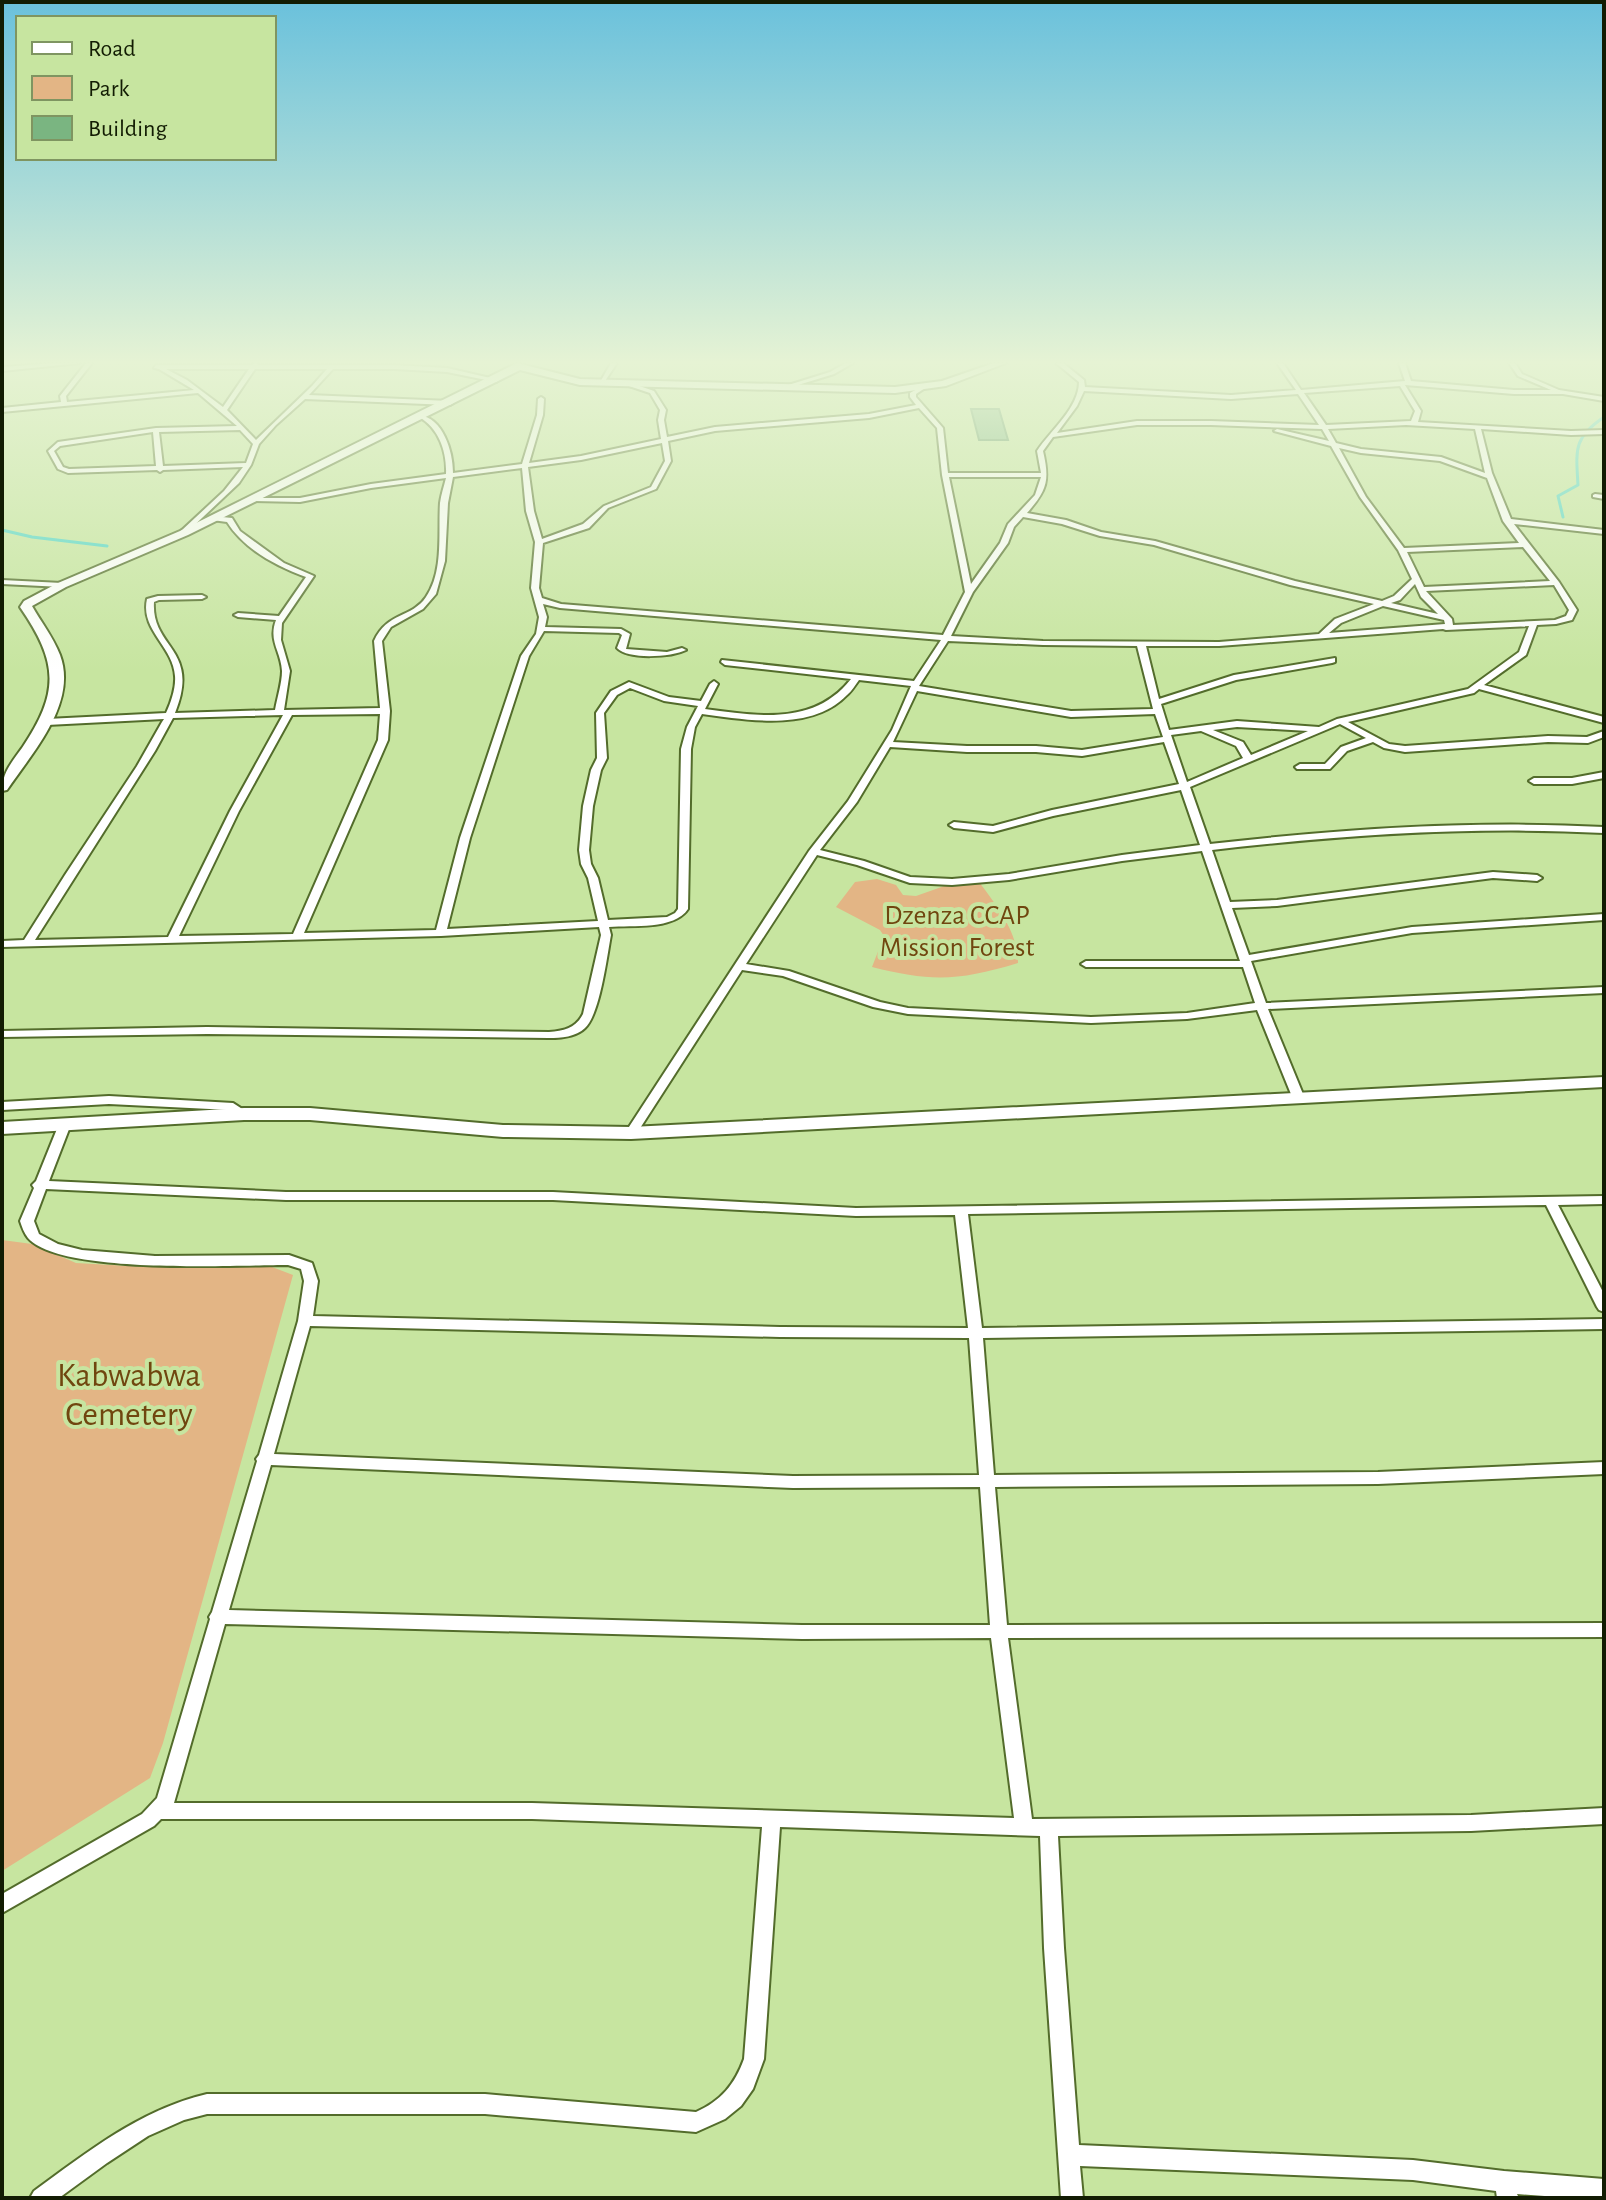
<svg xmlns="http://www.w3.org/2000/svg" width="1606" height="2200" font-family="'Alegreya Sans',sans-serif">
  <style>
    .green { fill: #e3b585 }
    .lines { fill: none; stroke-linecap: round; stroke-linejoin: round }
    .stream { stroke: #4ed5c9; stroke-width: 3 }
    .building { fill: #7ab581; stroke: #568f5d; stroke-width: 2 }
    .street-casing { stroke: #536c2b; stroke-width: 4 }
    .secondary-casing { stroke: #536c2b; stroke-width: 4 }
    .street { fill: #fff; fill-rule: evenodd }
    .secondary { fill: #fff; fill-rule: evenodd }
    .labels { text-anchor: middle; stroke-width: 8; stroke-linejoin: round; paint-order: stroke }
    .park-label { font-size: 28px; fill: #70460f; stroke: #c7e5a0 }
    .near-park-label { font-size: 34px; fill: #70460f; stroke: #c7e5a0 }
  </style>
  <rect width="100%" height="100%" fill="#c7e5a0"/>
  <path class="green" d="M877 879 896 885 903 895 916 896 950 884 979 882C997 906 1018 932 1018 963 959 981 931 982 872 967L884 936 880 930 836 907 855 882Z
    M2 1240 32 1244 76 1263 147 1267 259 1262 293 1275 163 1743 150 1778 2 1871Z"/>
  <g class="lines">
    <path class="stream" d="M1563 517 1558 496 1578 485C1576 450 1573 438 1604 417
      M2 530 32 537 107 546"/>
  </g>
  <path class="building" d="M971 409H999L1008 440H979Z"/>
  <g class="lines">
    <defs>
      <path id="street" d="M55 363H80L2 371V367Z
        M86 363H92L66 396 67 402 194 390 159 369 154 368 156 365H252L255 363 258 365H395L447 368 499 380 496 382 447 372 395 369H333L309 395 450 401 453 403 450 405 305 399 276 425 259 444 251 465 239 483 184 535H181V531L224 491 243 467 163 470 160 472 157 470 68 473 58 469 48 451 58 442 156 428 237 426 198 393 2 412V408L61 402 60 396ZM166 369H249L223 407 187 380ZM255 369H327L312 386 256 440 227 410ZM240 430 253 444 246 463 163 466 159 432ZM153 432 156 466 69 469 63 467 54 451 60 446Z
        M611 363H617L603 384H599Z
        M846 363H853L834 374 785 389 782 387 830 372Z
        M1056 363H1063L1084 380 1085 387 1231 395 1296 390 1277 363H1283L1301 390 1405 381 1399 363H1405L1411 381 1514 390H1551L1518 376 1509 363H1515L1522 374 1559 390 1604 397V401L1563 394H1514L1405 385 1421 411 1418 422 1571 431 1604 430V434L1571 435 1481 429 1492 473 1511 519 1604 530V534L1514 524 1559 582 1577 610 1572 620 1556 624 1537 625 1526 655 1484 685 1604 717V723L1479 689 1474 693 1348 722 1389 744 1405 746 1548 736 1587 737 1604 731V737L1588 743 1548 742 1405 752 1384 748 1373 742 1347 751 1330 769H1297L1295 767 1300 764H1325L1341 747 1366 738 1340 724 1190 787 1210 844C1341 829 1472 820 1604 827V833C1472 826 1343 835 1212 850L1230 902 1277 900 1493 872 1537 875 1542 878 1537 881 1493 878 1277 906 1232 908 1249 955 1412 927 1604 914V920L1412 933 1251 961 1266 1003 1604 987V993L1268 1009 1305 1099 1299 1103 1293 1099 1257 1010 1187 1019 1091 1023 908 1014 873 1007 783 976 742 970 635 1136H627L625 1133 809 851 848 801 892 730 911 686 859 680C855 685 852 691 847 695 812 732 747 720 702 714L695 727 691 749 688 909C674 930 633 925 609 927L611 935C607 956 600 1014 585 1028 576 1037 561 1038 549 1038L207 1034 2 1037V1031L207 1027 549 1032C564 1031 576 1028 583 1014L601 935 599 927 441 936 2 947V941L24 940 65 875 137 766 162 722 164 719 47 725 43 722 47 719 166 713C171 702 176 688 175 676 173 646 140 630 147 599L158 596 202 595 206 597 202 599 159 600 154 602C151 649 201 648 175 713L275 710C277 698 282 683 282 671 281 651 268 641 276 620L238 617 234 615 238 613 279 616 306 577C276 566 244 549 227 522L212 520V516L232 518 240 531 284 563 314 576 282 623 281 640 290 671 284 710 380 708 374 641C387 612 412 618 426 597 444 571 438 532 440 503 441 495 444 486 446 478L371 488 300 502 251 501 248 499 249 498H300L371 484 446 474C447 452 439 428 419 417V415C443 418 453 451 453 473L522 464 537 415 538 399 541 397 544 399 543 415 529 463 581 456 661 439 658 420 660 410 650 393 623 384 625 381 654 391 666 410 664 420 667 437 715 427 869 414 916 405 910 397V393L922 386 925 388 916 394V397L943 428 948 473H1041L1037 451C1050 431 1079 408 1079 382ZM1400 386 1415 411 1411 421 1326 425 1304 393ZM1084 391 1231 399 1298 394 1319 425 1211 421H1137L1057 433 1077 406ZM919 408 937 428 942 475 965 592 943 635 561 604 542 598 539 588 543 543 589 528 608 508 656 489 671 461 668 441 715 431 869 418ZM1137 425H1211L1322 429 1329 441 1277 429 1274 431 1331 446 1360 497 1398 550 1412 579 1394 596 1382 601 1295 581 1155 541 1101 532 1066 520 1027 513C1047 490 1050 481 1043 451L1053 437ZM1406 425 1475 429 1485 473 1441 457 1361 449 1336 443 1328 429ZM662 443 665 461 651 487 604 506 583 524 542 539 534 511 528 467 581 460ZM1339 448 1361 453 1440 461 1487 478 1503 521 1519 543 1404 548 1366 497ZM522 468 526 511 535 542 531 588 539 617 536 634 521 656 460 838 436 930 304 933 388 740 390 711 382 641 391 627 423 609 436 594 445 561 448 503 453 477ZM949 477H1041L1035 495 1008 524 1000 543 971 584ZM1023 517 1062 524 1100 536 1154 545 1290 585 1374 604 1335 619 1319 634 1219 642 1043 641 951 636 973 592 1008 543 1014 527ZM1523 547 1550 581 1424 587 1407 552ZM1415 584 1421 597 1438 614 1391 603 1400 600ZM1554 585 1569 610 1566 616 1555 620 1453 625 1452 619 1426 591ZM543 604 560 608 941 640 914 681 722 660 721 662 725 665 851 679C814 726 758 716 705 709L718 684 714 681 710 684 701 701 669 697 629 682 611 691 596 713 597 758 591 770 583 806 579 850 581 864 588 878 598 921 447 929 470 838 529 656 544 631 619 633 622 635 617 648C628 660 672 657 686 650L682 648 667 652 626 649 630 634 621 629 545 627 547 617ZM1383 606 1444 620 1445 624 1329 633 1341 623ZM1529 626 1519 652 1468 689 1337 719 1319 727 1237 721 1169 730 1161 704 1236 680 1332 663 1335 662V658L1234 675 1159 699 1146 646H1219L1443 629 1446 630ZM948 641 1043 645 1137 646 1153 709 1071 711 919 686ZM630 688 664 701 698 706 687 727 681 749 678 909 675 913 667 917 608 920 598 878 591 864 589 850 593 806 601 770 607 758 604 713 617 695ZM917 691 1071 717 1155 714 1163 737 1082 750 1036 746H967L893 742ZM380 714 378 740 293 934 179 936 239 811 292 715ZM283 715 230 811 168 937 35 940 155 751 173 718ZM1237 727 1308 731 1251 755 1243 742 1213 730ZM1201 731 1236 746 1243 758 1187 782 1171 735ZM1164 742 1179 784 1052 810 993 826 954 822 949 825 954 828 993 832 1053 816 1181 790 1200 845 1122 855 1009 874 952 879 910 877 864 861 820 850 857 802 890 747 967 752H1036L1082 756ZM1202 851 1240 961H1086L1081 964 1086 967H1243L1255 1003 1187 1013 1091 1017 908 1008 880 1002 789 971 746 964 817 855 857 865 910 883 952 885 1009 880 1122 861Z
        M1595 494 1604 495V499L1593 497V495Z
        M2 580 62 583 66 585 62 587 2 584Z
        M1604 772V778L1572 784H1534L1529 781 1534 778H1572Z
        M109 1096 233 1103 250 1114 244 1118 230 1110 109 1104 2 1110V1102Z
        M65 1120 71 1124 49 1181 286 1192H553L856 1208 1604 1196V1204L1558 1205 1604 1294V1312L1599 1310 1597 1307 1546 1205 968 1214 982 1328 1604 1319V1329L983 1338 994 1475 1378 1472 1604 1462V1474L1378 1484 995 1487 1007 1625 1604 1623V1637L1008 1638 1032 1819 1471 1815 1604 1808V1824L1471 1831 1058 1836 1064 1948 1079 2145 1413 2160 1504 2171 1604 2179V2198H1572L1517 2194 1519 2198H1497L1496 2191 1413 2180 1080 2166 1083 2198H1061L1044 1948 1040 1836 780 1827 764 2059 753 2089 741 2106 725 2119 696 2132 485 2114H207L184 2120 148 2136 107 2163 59 2198H30L34 2191C89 2151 140 2110 207 2094H485L696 2112C721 2101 735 2084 744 2059L762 1827 532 1819H161L154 1826 2 1913V1894L142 1814 157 1798 210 1619 209 1617 212 1612 257 1461 256 1459 259 1455 298 1321 304 1281 301 1269 288 1265C238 1265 60 1275 28 1238 24 1233 22 1227 20 1221L34 1188 32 1185 36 1181 59 1124ZM46 1189 286 1200H553L856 1216 955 1215 968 1328 780 1327 313 1316 318 1281 312 1263 289 1255 155 1256 82 1250 58 1244 39 1234 34 1221ZM310 1326 780 1337 969 1338 979 1475 793 1476 274 1454ZM271 1465 793 1488 980 1487 990 1625H802L229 1610ZM225 1624 802 1639 991 1638 1014 1818 532 1803H174Z"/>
      <path id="secondary" d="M517 363 580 379 895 387 942 381 994 363H1006L946 386 895 393 580 385 520 370 188 535 66 587 32 606C41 622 53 637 60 655 78 703 32 753 7 790L2 791C2 773 12 762 22 748 60 692 58 662 20 607L24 601 58 583 180 531Z
        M1604 1077V1087L631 1139 503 1137 310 1120H244L2 1134V1122L244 1108H310L503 1125 631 1127Z"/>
    </defs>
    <use href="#street" class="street-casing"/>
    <use href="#secondary" class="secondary-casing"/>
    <use href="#street" class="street"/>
    <use href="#secondary" class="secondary"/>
  </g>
  <linearGradient id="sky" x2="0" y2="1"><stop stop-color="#6ac1dc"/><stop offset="0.54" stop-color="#e6f3d4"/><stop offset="1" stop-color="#e6f3d4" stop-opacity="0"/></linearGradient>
  <rect width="1606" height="671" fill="url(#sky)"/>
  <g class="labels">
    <g class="park-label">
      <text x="957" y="924">Dzenza CCAP<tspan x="957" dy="32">Mission Forest</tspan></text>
    </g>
    <g class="near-park-label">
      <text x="129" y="1386">Kabwabwa<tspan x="129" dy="39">Cemetery</tspan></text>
    </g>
  </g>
  <rect width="1606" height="2200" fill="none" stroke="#121c03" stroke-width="8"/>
  <rect x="16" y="16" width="260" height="144" fill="#c7e5a0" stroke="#7f9561" stroke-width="2"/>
  <rect x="32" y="42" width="40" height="12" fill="#ffffff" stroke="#7f9561" stroke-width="2"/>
  <text x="88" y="56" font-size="24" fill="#121c03">Road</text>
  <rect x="32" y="76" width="40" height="24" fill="#e3b585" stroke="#7f9561" stroke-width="2"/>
  <text x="88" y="96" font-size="24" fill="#121c03">Park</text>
  <rect x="32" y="116" width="40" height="24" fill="#7ab581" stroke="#7f9561" stroke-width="2"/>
  <text x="88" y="136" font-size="24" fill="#121c03">Building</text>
</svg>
